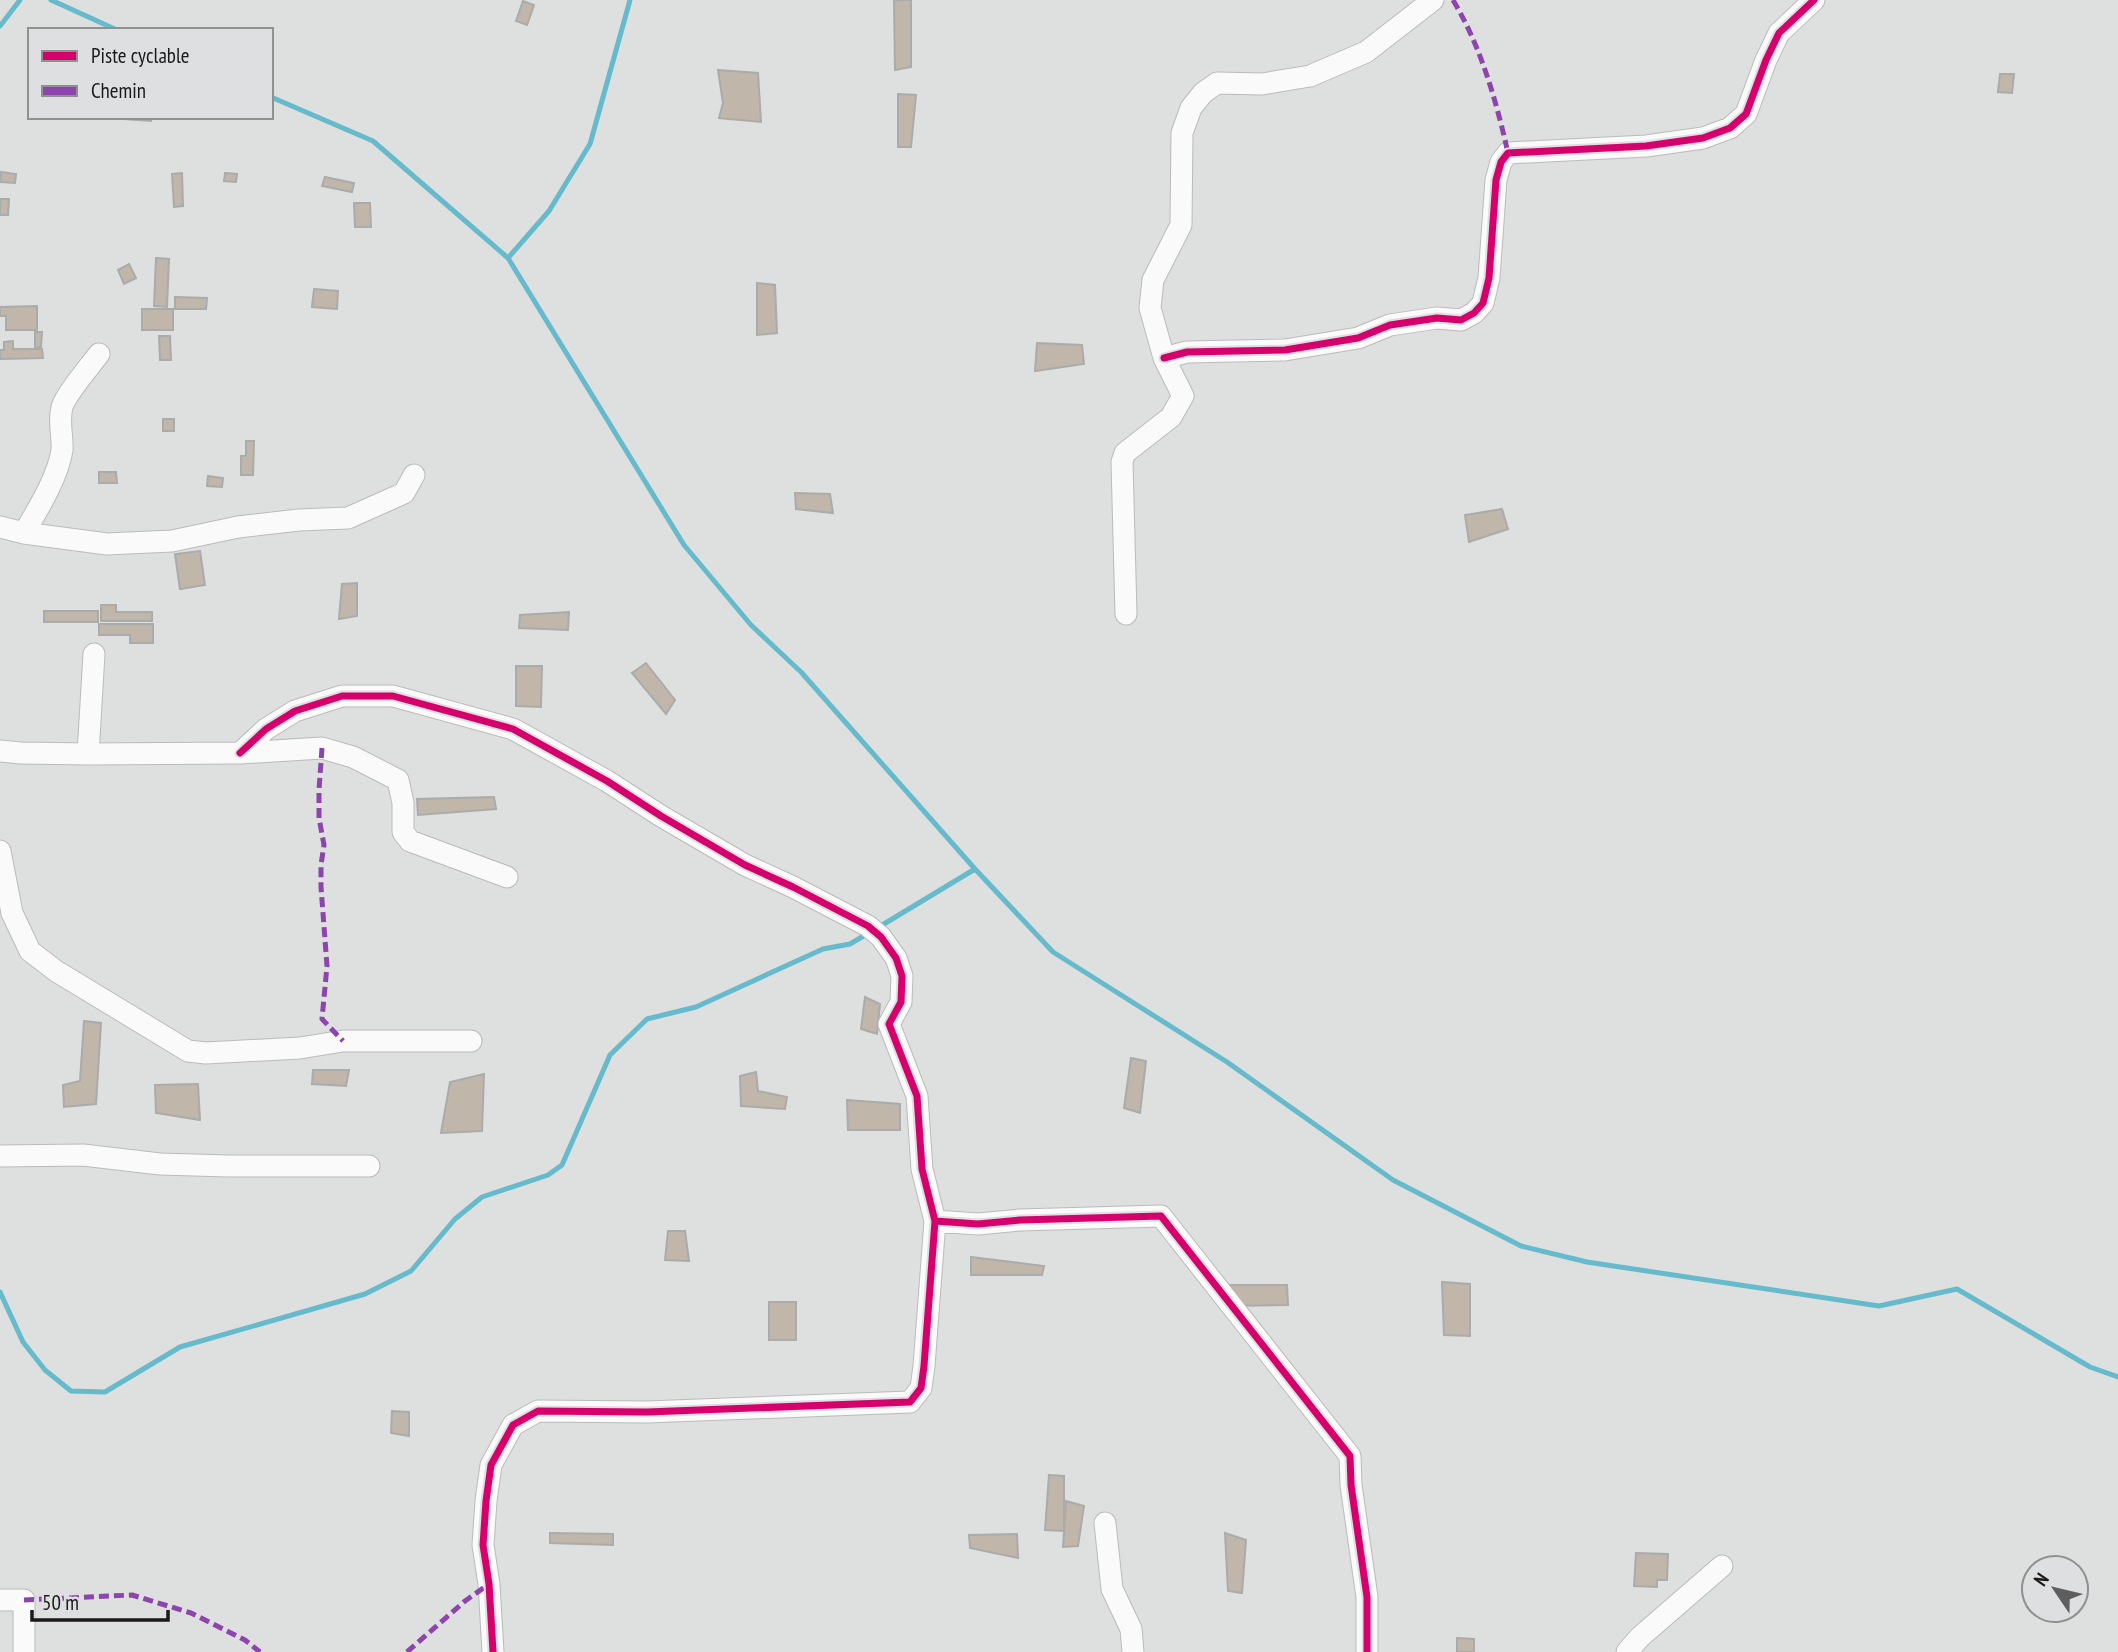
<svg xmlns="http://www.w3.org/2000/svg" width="2118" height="1652" font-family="'PT Sans Narrow',sans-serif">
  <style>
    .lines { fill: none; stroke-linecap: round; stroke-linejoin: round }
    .stream { stroke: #65bacb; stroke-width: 5 }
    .building { fill: #c1b6aa; stroke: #aaabab; stroke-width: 2 }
    .minor-casing { stroke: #bbb; stroke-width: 23 }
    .minor { stroke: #fafafa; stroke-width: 21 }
    .quiet { stroke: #8e44ad; stroke-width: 5; stroke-dasharray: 10 5; stroke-linecap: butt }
    .cycleway-casing { stroke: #dddfe0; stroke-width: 11 }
    .cycleway { stroke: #d6006c; stroke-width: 7 }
  </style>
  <rect width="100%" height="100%" fill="#dedfdf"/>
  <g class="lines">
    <path class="stream" d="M51 0 117 30
      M0 26 20 0
      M271 97 373 141 508 258 684 545 751 625 801 672 975 869 1053 952 1227 1062 1393 1180 1521 1246 1587 1262 1879 1306 1957 1289 2090 1367 2118 1377
      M508 258 549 211 590 144 630 0
      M879 927 975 869
      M0 1292 23 1342 45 1370 71 1391 105 1392 180 1347 365 1294 411 1271 455 1219 482 1197 548 1175 562 1165 610 1055 647 1019 696 1007 823 949 850 944 867 934"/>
  </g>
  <path class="building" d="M894 0H911V67L895 70Z
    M523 1 534 5 527 25 516 21Z
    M718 70 758 73 761 122 719 118 723 103Z
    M2000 74H2014L2012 93 1998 92Z
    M898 94 916 95 911 147H898Z
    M94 117H151V121Z
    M1 172 16 174 15 183 0 182Z
    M182 173 183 206 174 207 172 174Z
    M225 173 237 174 236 182 224 181Z
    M325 177 354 183 352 192 322 186Z
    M0 199H9L8 215H0Z
    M354 203H370L371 227H355Z
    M156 258 169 259 167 307 154 306Z
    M129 264 136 278 124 284 118 270Z
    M757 283 775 285 777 333 757 335Z
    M314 289 338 291 337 309 312 307Z
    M175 297 207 298 206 309H175Z
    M37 306V330H6V316H0V307Z
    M142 309H173V330H142Z
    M35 332H42L41 347 35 348Z
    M159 336H170L171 360H160Z
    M13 341V349H42L43 358 0 359V350H4V342Z
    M1037 343 1082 345 1084 364 1035 371Z
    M163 419H174V431H163Z
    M246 441H254L253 475H241V456H246Z
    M99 472H116L117 483H99Z
    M208 476 223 478 222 487 207 486Z
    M795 493 830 494 833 513 796 509Z
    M1502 509 1508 529 1469 542 1465 515Z
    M200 551 205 585 180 589 175 554Z
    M357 583V616L339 619 342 584Z
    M101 605H116V612H152V621H101Z
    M44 611H98V622H44Z
    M569 612 568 630 519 628 520 615Z
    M99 624H153V643H130V635H99Z
    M646 663 675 700 666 714 632 673Z
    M516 666H542L541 707 516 706Z
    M494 797 496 809 418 815 417 799Z
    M865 997 880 1004 877 1034 861 1029Z
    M84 1021 101 1023 96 1104 64 1107 63 1085 80 1081Z
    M1131 1058 1146 1061 1140 1113 1124 1108Z
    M313 1070H349L346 1086 312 1084Z
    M756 1072 758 1091 787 1097 785 1109 741 1106 740 1076Z
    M484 1074 482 1131 441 1133 450 1082Z
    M198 1084 200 1120 156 1113 155 1085Z
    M847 1100 900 1104V1130H848Z
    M668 1231H685L689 1261 665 1260Z
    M971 1257 1044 1266 1042 1275H971Z
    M1442 1282 1470 1284V1336L1444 1335Z
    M1229 1285H1287L1288 1305 1231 1306Z
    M769 1302H796V1340H769Z
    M392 1411 409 1412V1436L391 1433Z
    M1049 1475 1064 1476V1531L1045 1530Z
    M1066 1501 1084 1506 1078 1546 1063 1547Z
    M550 1533 613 1534V1545L550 1543Z
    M1225 1533 1246 1540 1242 1593 1228 1591Z
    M1017 1534 1018 1558 970 1548 969 1535Z
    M1636 1553 1668 1554 1667 1580H1657V1587L1634 1586Z
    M1457 1638 1474 1639V1652H1457Z"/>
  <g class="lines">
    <defs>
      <path id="minor" d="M1164 358 1187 352 1285 350 1358 338 1390 325 1437 318 1461 320 1474 313 1483 303 1489 278 1496 180 1501 162 1508 153 1646 146 1703 138 1730 128 1746 114 1766 60 1779 33 1814 0
        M0 527 24 533C38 509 58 477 62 450 63 435 58 423 62 407 66 394 90 366 99 354
        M24 533 107 544 172 541 238 527 299 520 348 518 404 493 414 475
        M1126 614 1122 462 1125 453 1171 417 1183 396 1164 358 1150 308 1153 280 1181 225 1182 133 1191 108 1203 93 1217 83 1262 84 1310 76 1366 52 1433 0
        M0 751 21 753 88 754 240 753 322 748 353 757 398 780 403 803V832L410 841 507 877
        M240 753 266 729 295 711 342 696H393L513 729 607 781 661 816 745 865 793 887 868 926 881 937 896 958 902 976 901 1002 889 1024 917 1096 922 1169 935 1221 924 1366 921 1388 910 1402 647 1412 538 1411 513 1425 491 1465 486 1501 483 1545 489 1584 493 1652
        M88 754 94 654
        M0 851 12 913 30 951 56 971 188 1051 206 1053 300 1048 343 1041H471
        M0 1156 83 1155 160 1164 228 1166H369
        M935 1221 978 1224 1020 1220 1161 1216 1350 1456 1351 1485 1367 1597V1652
        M1105 1523 1112 1589 1131 1629 1133 1652
        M0 1600H24V1652
        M1627 1652 1640 1637 1722 1566"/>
    </defs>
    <use href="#minor" class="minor-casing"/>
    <use href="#minor" class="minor"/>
    <path class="quiet" d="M1453 0C1481 47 1496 100 1508 153
      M322 748 319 790V818L324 845 321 865V887L327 966 322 1019 343 1041
      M24 1600 132 1595 191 1613 245 1640 260 1652
      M407 1652 465 1601 489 1584"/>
    <defs>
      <path id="cycleway" d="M1164 358 1187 352 1285 350 1358 338 1390 325 1437 318 1461 320 1474 313 1483 303 1489 278 1496 180 1501 162 1508 153 1646 146 1703 138 1730 128 1746 114 1766 60 1779 33 1814 0
        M240 753 266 729 295 711 342 696H393L513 729 607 781 661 816 745 865 793 887 868 926 881 937 896 958 902 976 901 1002 889 1024 917 1096 922 1169 935 1221 924 1366 921 1388 910 1402 647 1412 538 1411 513 1425 491 1465 486 1501 483 1545 489 1584 493 1652
        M935 1221 978 1224 1020 1220 1161 1216 1350 1456 1351 1485 1367 1597V1652"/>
    </defs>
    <use href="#cycleway" class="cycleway-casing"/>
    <use href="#cycleway" class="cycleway"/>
  </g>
  <rect x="28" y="28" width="245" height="91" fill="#dddfe0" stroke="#8f9090" stroke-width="2"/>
  <rect x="42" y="51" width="35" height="10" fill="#d6006c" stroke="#8f9090" stroke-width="2"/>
  <text x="91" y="63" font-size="21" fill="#191919">Piste cyclable</text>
  <rect x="42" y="86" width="35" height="10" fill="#8e44ad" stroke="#8f9090" stroke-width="2"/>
  <text x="91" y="98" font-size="21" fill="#191919">Chemin</text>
  <g transform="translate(2055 1589) rotate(305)"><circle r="33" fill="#dddfe0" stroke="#8f9090" stroke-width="2"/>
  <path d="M0-5L12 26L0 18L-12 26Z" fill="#5e5e5e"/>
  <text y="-10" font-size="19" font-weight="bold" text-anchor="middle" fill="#191919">N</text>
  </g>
  <path d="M32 1610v10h136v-10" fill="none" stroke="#191919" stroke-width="3.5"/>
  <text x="42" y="1610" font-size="21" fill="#191919" stroke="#dddfe0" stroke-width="5" paint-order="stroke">50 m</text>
</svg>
